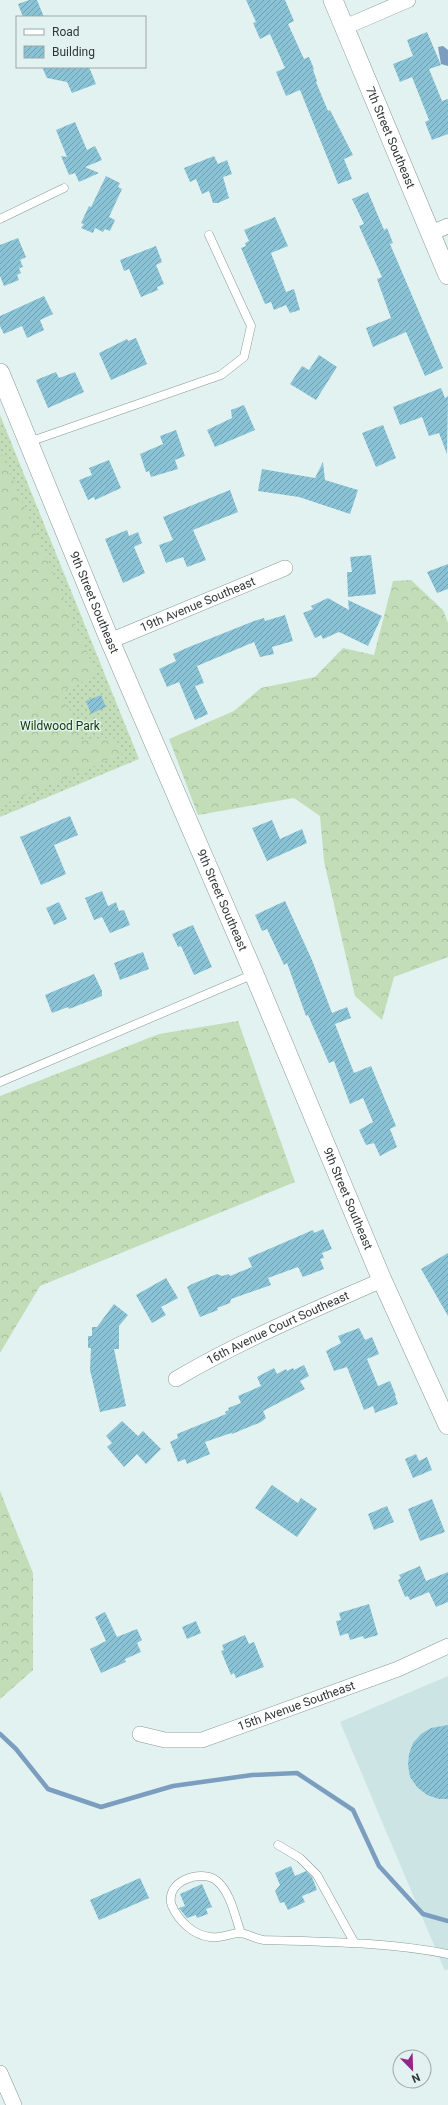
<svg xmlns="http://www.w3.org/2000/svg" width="448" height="2105" font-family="Roboto,sans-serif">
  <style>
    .built { fill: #cce5e4 }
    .grass { fill: url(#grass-dots) }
    .forest { fill: url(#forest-crowns) }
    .water { fill: #7a9dc0 }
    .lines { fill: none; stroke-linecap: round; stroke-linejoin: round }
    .stream { stroke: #7a9dc0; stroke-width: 4.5 }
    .building { fill: url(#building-hatch) }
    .service-casing { stroke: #899897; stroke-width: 9 }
    .minor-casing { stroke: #899897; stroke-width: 16 }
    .tertiary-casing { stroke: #899897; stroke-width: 20 }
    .service { stroke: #fff; stroke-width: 8 }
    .minor { stroke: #fff; stroke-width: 15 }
    .tertiary { stroke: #fff; stroke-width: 19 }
    .labels { text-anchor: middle; stroke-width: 3; stroke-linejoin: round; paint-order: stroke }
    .street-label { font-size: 12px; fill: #303636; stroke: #e2f2f1 }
    .park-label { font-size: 12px; fill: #143800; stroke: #e2f2f1 }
  </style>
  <defs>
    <pattern id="grass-dots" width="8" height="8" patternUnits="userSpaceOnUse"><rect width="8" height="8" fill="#c2ddb7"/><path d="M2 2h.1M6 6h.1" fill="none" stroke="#a7be9e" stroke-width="1.8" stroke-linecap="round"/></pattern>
    <pattern id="forest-crowns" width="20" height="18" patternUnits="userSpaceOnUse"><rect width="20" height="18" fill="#c2ddb7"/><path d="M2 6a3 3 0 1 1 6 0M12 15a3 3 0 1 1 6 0" fill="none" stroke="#a7be9e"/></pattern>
    <pattern id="building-hatch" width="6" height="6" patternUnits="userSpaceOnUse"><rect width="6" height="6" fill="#8ac3d6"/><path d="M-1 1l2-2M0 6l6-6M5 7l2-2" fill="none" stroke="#719fae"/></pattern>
  </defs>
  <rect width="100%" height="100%" fill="#e2f2f1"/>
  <path class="built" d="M448 1676V1969L445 1971 340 1722Z"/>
  <path class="grass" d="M0 415 139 759 0 817Z"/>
  <path class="forest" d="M0 450 97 675 62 692 82 739 114 738 125 753 0 806Z
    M411 580 443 610 448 623V957L394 977 382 1020 355 996 324 861 320 816 294 798 198 815 169 739 234 711 261 688 315 677 343 648 374 655 393 581Z
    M238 1021 295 1182 40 1286 0 1353V1096L159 1034Z
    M0 1491 33 1573V1670L0 1699Z"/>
  <path class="water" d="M443 46 448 50V66L441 64 438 47Z"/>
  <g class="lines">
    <path class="stream" d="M0 1734 16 1749 48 1789 101 1807 173 1786 252 1775 297 1773 353 1810 379 1866 423 1914 448 1921"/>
  </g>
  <path class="building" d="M29 0H37L44 17H23L18 4Z
    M246 0H285L294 21 288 24 304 59 309 57 314 69 313 70 317 81 316 82 328 111 330 110 353 155 344 159 352 179 338 184 300 90 286 96 276 72 285 68 270 34 260 39 253 23 256 22Z
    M427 32 441 65 429 69 442 101 448 99V134L432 140 425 122 429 120 412 77 400 82 393 64 413 56 407 40Z
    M42 67H89L96 84 72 93 67 82 47 78Z
    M75 122 87 150 95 146 102 160 85 167 99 173 79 182 75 173 69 175 61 156 67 157 56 130Z
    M214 156 218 164 227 160 232 174 223 177 229 198 218 203H213L209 191 202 194 196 179 190 182 184 168Z
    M106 176 120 183 118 187 122 189 109 217 115 220 110 231 105 229 103 232 95 228 93 233 81 228 84 224 81 223 89 206 91 207Z
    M368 192 384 230 387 228 393 243 390 244 443 368 425 376 406 332 373 347 366 328 391 318 377 279 382 277 359 226 364 224 352 199Z
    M275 217 288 246 271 253 286 292 294 289 300 310 290 313 286 305 274 310 271 302 265 304 241 248 246 246 245 243 249 241 244 230Z
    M18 238 26 257 20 260 23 267 19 268 21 273 17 275 19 280 4 286 0 276V245Z
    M156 246 162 262 156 265 164 284 157 287 158 290 141 297 129 269 124 271 120 260Z
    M44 296 53 314 40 320 44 330 27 338 22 326 4 334 0 326V316Z
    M136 338 147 364 111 380 99 353 127 339 128 341Z
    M319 355 337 367 316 400 290 384 302 366 309 370Z
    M56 372 59 378 75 372 84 392 48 408 36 380Z
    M441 388 445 398 448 396 447 454 439 433 429 436 422 417 400 425 393 407Z
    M244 405 255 430 215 447 207 430 232 418 231 410Z
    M383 425 396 458 376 467 362 433Z
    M176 430 185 456 175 460 178 469 151 477 149 471 146 472 140 454 163 444 160 436Z
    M109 460 121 488 95 500 94 497 88 500 79 480 92 475 89 468Z
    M323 462 325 480 358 490 350 514 299 497 258 491 262 469 315 478Z
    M230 490 238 512 193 530 206 560 187 567 183 557 166 563 159 545 173 540 163 517Z
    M127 530 129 536 138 532 142 543 134 547 145 573 123 583 105 539Z
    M371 555 376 594 348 597 347 572H352L350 557Z
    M448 564V589L437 593 427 572Z
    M328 598 349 610 348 600 382 616 368 646 339 632 323 639 321 635 315 638 303 613 313 609 311 606Z
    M285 615 293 641 272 647 274 654 260 657 254 642 197 666 204 683 195 686 208 714 195 720 179 682 167 687 159 669 176 661 173 654 189 647 254 621 264 618 265 621Z
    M101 695 106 707 91 714 86 701Z
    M70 816 78 835 54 845 66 874 41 885 20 837Z
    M272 820 280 839 302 829 307 843 267 861 252 828Z
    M102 891 108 906 116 902 119 911 124 910 130 925 110 933 102 917 94 920 85 898Z
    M285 901 312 960 332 1013 347 1007 351 1018 335 1024 354 1073 371 1066 396 1126 390 1129 397 1147 380 1156 374 1143 366 1145 359 1130 373 1122 363 1098 350 1104 334 1061 329 1063 308 1015 306 1016 287 963 284 965 267 929 262 931 255 915Z
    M59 902 67 919 54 925 46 908Z
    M193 925 212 967 194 975 181 946 178 947 172 934Z
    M143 952 149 969 120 980 114 963Z
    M94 974 102 991V996L69 1009 68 1007 52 1013 45 995Z
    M323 1229 332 1249 322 1253 324 1258 320 1259 324 1269 303 1277 298 1267 268 1278 271 1285 231 1299 230 1303 217 1308 218 1310 200 1317 187 1287 192 1284 217 1274 222 1276 229 1274 230 1276 252 1267 248 1258 313 1230 314 1233Z
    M448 1253V1316L421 1269Z
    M166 1278 178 1298 161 1307 166 1315 152 1323 136 1295Z
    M114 1304 128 1315 119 1326V1349H114L126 1406 100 1412 90 1370 91 1348H88V1336H92V1327H97Z
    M359 1328 365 1340 372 1337 379 1354 367 1359 378 1386 390 1381 396 1396H395L398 1404 375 1413 373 1406 364 1410 347 1367 334 1371 326 1351 341 1343 338 1336Z
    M304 1365 309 1376 300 1381 305 1389 263 1411 266 1418 261 1422 232 1434 231 1433 205 1442 210 1454 187 1464 185 1459 178 1462 170 1442 178 1438 177 1434 226 1414 225 1412 229 1410 228 1408 241 1403 238 1396 261 1386 257 1377 274 1368 277 1374 286 1369 287 1371 293 1368 294 1370Z
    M122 1421 138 1436 143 1431 161 1449 146 1464 137 1454 124 1467 107 1447 112 1443 106 1436Z
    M416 1454 419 1461 427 1457 432 1470 413 1478 405 1459Z
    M272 1485 298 1503 301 1498 317 1509 297 1537 255 1508Z
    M432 1499 445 1532 420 1541 408 1509Z
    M387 1506 394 1522 374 1530 368 1514Z
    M420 1566 426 1581 448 1572V1602L436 1607 429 1592 410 1600 408 1596 405 1597 398 1580 401 1578 399 1575Z
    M369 1604 378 1635 364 1639 363 1636 350 1640 348 1633 340 1636 336 1621 341 1620 339 1613Z
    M105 1612 117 1637 137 1629 142 1640 137 1643 141 1652 125 1659 126 1662 101 1673 90 1649 106 1641 95 1617Z
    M196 1621 201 1633 187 1639 182 1627Z
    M245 1635 249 1644 254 1642 264 1667 236 1678 234 1673 231 1675 221 1651 224 1650 222 1645Z
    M448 1725V1799H439L427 1795 417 1787 410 1777 408 1765 409 1754 413 1743 421 1734 431 1728Z
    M291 1866 295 1876 306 1871 312 1877 317 1890 302 1896 305 1902 288 1910 284 1902 280 1903 275 1891 280 1885 275 1873Z
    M140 1878 149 1898 99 1920 90 1900Z
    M202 1884 212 1907 206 1909 208 1914 197 1918 196 1915 187 1918 179 1908 185 1906 180 1894Z"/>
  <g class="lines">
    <defs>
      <path id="service" d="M0 219 64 188
        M29 442 221 375 244 357 251 326 209 235
        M0 1082 254 974
        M278 1845 300 1858 317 1875 354 1942
        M241 1933C235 1917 231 1893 217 1881 201 1868 163 1882 172 1906 179 1921 193 1935 210 1937 220 1939 231 1933 240 1933 248 1934 256 1939 264 1940 326 1942 387 1942 448 1954"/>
      <g id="minor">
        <path d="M345 27 408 0"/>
        <path d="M431 233 448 226"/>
        <path id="s1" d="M110 641 285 568"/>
        <path id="s2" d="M176 1379C242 1340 312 1311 382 1280"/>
        <path id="s3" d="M140 1734 165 1740H202L398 1669 448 1646"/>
        <path d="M0 2073 14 2105"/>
      </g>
      <g id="tertiary">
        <path id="s4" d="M333 0 448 275"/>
        <path id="s5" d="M0 373 110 641 254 974 382 1280 448 1425"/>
      </g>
    </defs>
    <use href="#service" class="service-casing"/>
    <use href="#minor" class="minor-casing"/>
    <use href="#tertiary" class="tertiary-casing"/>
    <use href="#service" class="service"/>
    <use href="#minor" class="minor"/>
    <use href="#tertiary" class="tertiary"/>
  </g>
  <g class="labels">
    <g class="street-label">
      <text dy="4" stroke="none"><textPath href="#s4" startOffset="149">7th Street Southeast</textPath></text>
      <text dy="4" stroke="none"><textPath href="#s5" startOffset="248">9th Street Southeast</textPath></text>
      <text dy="4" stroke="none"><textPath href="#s1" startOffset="95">19th Avenue Southeast</textPath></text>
      <text dy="4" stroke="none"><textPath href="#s5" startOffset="572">9th Street Southeast</textPath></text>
      <text dy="4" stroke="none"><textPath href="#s5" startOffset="896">9th Street Southeast</textPath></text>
      <text dy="4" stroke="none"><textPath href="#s2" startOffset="114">16th Avenue Court Southeast</textPath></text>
      <text dy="4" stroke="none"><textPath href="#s3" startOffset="163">15th Avenue Southeast</textPath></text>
    </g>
    <g class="park-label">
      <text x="60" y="730">Wildwood Park</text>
    </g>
  </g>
  <rect x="16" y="16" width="130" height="52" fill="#e2f2f1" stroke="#9ba7a6"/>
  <rect x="24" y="29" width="20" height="6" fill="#ffffff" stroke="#9ba7a6"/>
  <text x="52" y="36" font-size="12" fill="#303636">Road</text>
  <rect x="24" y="46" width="20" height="12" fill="url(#building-hatch)" stroke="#9ba7a6"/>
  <text x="52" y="56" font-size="12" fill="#303636">Building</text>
  <g transform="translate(412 2069) rotate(157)"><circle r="19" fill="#e2f2f1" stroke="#9ba7a6"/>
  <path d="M0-3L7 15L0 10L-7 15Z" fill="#932789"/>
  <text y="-6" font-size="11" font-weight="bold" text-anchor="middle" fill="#303636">N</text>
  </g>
</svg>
